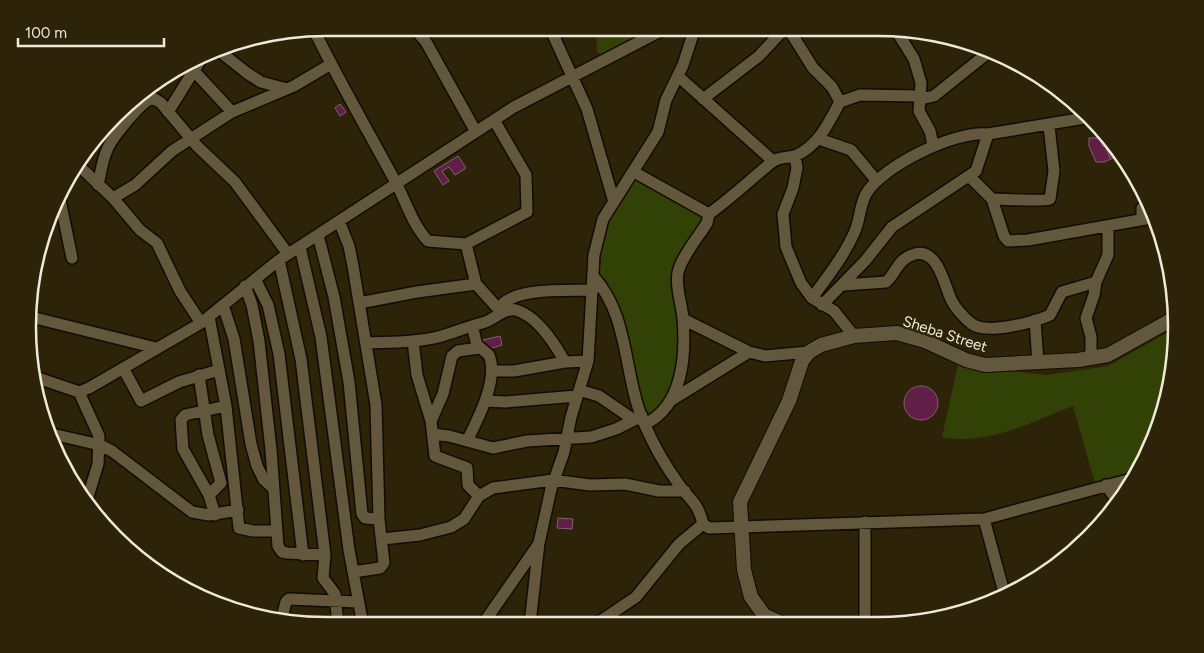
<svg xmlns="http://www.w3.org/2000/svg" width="1204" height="653" font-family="Figtree,sans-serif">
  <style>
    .green { fill: #324207 }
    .building { fill: #611e46; stroke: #806371 }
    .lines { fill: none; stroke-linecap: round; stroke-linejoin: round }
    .minor-casing { stroke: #140c00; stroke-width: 14 }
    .tertiary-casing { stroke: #140c00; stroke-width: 16 }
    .minor { stroke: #63583d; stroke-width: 11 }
    .tertiary { stroke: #63583d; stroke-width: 14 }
    .labels { text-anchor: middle; stroke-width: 5; stroke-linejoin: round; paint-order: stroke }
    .street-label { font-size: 15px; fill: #efe9da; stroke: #2c2308 }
    .rim { fill: none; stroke: #efe9da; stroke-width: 2.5 }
  </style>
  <rect width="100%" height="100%" fill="#2c2308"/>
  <path class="green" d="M596 28H655L608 56 597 53Z
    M635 177 662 196 696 212 703 219C696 238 679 254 673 273 669 282 676 300 677 310 682 346 679 401 643 420L619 326 594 262 600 225Z
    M1172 330 1174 365 1138 471 1095 483 1073 406C1031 422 988 446 942 437L958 365 1047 375 1108 366Z"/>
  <path class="building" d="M340 104 346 112 340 116 335 108Z
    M1089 138H1102V146H1105L1110 158V140L1120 155 1104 162H1096L1089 146Z
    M458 156 466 168 455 175 449 167 442 171 449 181 443 185 434 171Z
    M500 336 502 345 486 350 483 340Z
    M904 403a17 17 0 1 1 34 0a17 17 0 1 1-34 0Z
    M558 518 573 519 572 529 557 528Z"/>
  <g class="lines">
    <defs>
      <path id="minor" d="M397 28H407
        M414 28 426 42 476 132
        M550 28 587 109 614 202
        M788 28 813 68 832 87 840 102
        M890 28 899 35 914 59 921 83 919 111 930 131 933 145
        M314 30C339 81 368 131 395 181 406 201 412 224 428 241L466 244 527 212 526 175 494 120
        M899 35 912 31
        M218 50 247 73 261 82 287 89
        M194 71 232 112
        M678 76 773 161
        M703 99 759 56 785 28
        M168 112 201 59
        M819 139 851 150 876 180
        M795 156 797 168 793 188 783 214 786 247 801 283 812 298 834 311 854 336
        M76 163 113 198 140 230 157 243 180 291 201 323
        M634 172 709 214 707 223C699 236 680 259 678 273 675 287 682 304 683 319 686 355 683 406 645 424
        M969 176 992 199 1004 236 1008 241 1028 240 1151 218
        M98 185C101 173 102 161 107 150 111 139 143 99 153 98L161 103 197 146 235 182 288 254
        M113 198 135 185 172 151 232 112 294 86 331 64
        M992 199C1003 199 1043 202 1050 199L1054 171 1049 126
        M60 200 72 258
        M709 214C731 198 750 180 772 162 782 155 788 159 797 155 820 144 828 123 840 102L860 95 921 96 925 98 934 96 989 52
        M1142 219V208L1145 206
        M339 221 349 246 353 266 376 405 379 519 384 563 380 568 353 572
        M318 235 334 297 349 382 362 514 365 518 379 519
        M466 244 476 284 502 313
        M300 247 321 337 349 550 363 625
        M279 260 301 359 325 555 323 578 335 594 338 625
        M593 276C630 316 623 375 644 423 653 444 666 467 680 486 692 502 698 503 703 524L709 528 984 519 1135 478
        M255 279 268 305 279 354 303 555
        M844 285 886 282C896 274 897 260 912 255 936 245 944 282 950 297 954 307 964 318 972 324 987 335 1035 322 1050 315L1062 292 1096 282
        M245 286 252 305 259 341 271 450 278 546 282 552 287 553 325 555
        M812 298C827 277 845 255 855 231 860 219 860 205 866 194 882 166 956 130 988 134L1085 118
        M359 303 417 292 476 284
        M223 305 234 339 251 444 257 466 264 480 274 489
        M822 305 865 261 892 227 976 171 988 134
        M499 309C511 286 570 291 593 290
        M31 317 156 348
        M209 317 226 406 239 528 253 531H277
        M683 319 749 352 765 356 809 352
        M1035 320 1038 363
        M413 341 417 375 431 421 435 456 467 468 468 485 479 496
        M366 343C390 342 414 343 438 337 453 333 467 327 482 323 493 321 504 307 516 310 537 316 555 344 565 362
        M1091 358V337L1086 318 1094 295 1096 282 1108 255V226
        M123 368 141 401 179 382 219 370
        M492 371H514L565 362 588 361
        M199 375 208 435 221 483 209 495 215 515
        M35 377 79 392 89 388 201 323 279 260 514 107 666 28
        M579 390 599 396 634 420
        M79 392 99 436 98 464 87 500
        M486 401 506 402 577 396
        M670 401 749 352
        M431 421 443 394 452 356 458 351 479 348
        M48 433 100 445 112 451 192 512 209 515 238 510
        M433 434 449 436 493 448 527 441 591 437 616 429 642 416
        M467 441C478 419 499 379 489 355L477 345 472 326
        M1106 485 1118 502
        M209 495 183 449 181 420 185 415 226 406
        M984 519 1005 596
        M382 539 420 535 451 527 464 519 479 496 493 488 553 480 590 485 625 484 659 491H685
        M287 622 282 617 286 602 289 599 358 602
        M865 623V522
        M483 624 538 545
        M530 624 539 543 551 489 564 452 571 417 588 361 594 255 603 219 658 132 666 100 683 65 695 28
        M596 624 636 597 679 544 703 524"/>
      <path id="tertiary" d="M781 623 764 615 751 597 744 570 740 502 789 401 802 361 809 352 821 345 854 336 897 333 925 341 966 360 985 365 1078 360 1108 355 1171 320
        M913 623H918"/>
    </defs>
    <use href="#minor" class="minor-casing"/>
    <use href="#tertiary" class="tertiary-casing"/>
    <use href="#minor" class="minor"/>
    <use href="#tertiary" class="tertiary"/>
  </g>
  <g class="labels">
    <g class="street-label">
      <text transform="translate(945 334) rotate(18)" y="5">Sheba Street</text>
    </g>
  </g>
  <path d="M0 0H1204V653H0ZM326 36H878A290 290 0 0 1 1168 326V327A290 290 0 0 1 878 617H326A290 290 0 0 1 36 327V326A290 290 0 0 1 326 36Z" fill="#2c2308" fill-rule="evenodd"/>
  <path class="rim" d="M326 36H878A290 290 0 0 1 1168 326V327A290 290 0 0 1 878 617H326A290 290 0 0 1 36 327V326A290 290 0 0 1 326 36Z"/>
  <path d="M18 38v8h146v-8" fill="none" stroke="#efe9da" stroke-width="2.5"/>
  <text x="25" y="38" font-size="15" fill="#efe9da" stroke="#2c2308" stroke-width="4" paint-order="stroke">100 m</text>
</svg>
